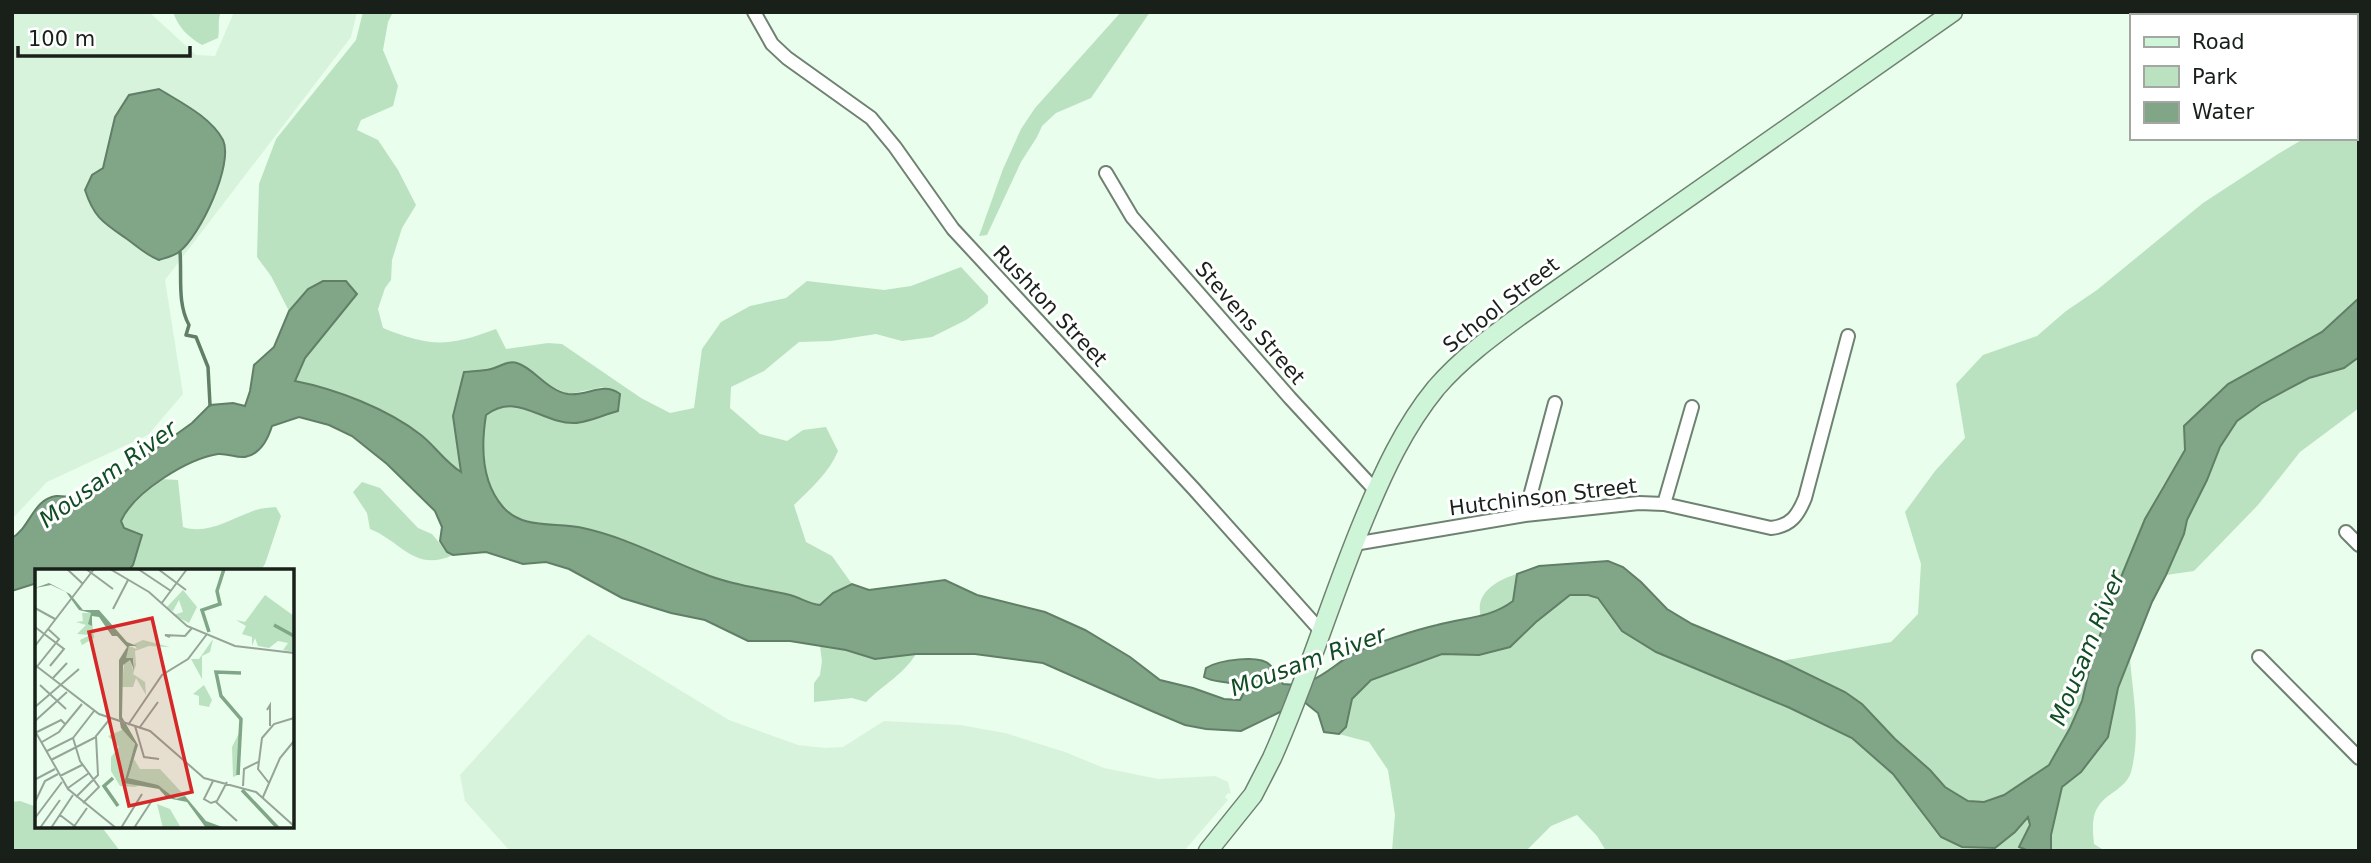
<svg xmlns="http://www.w3.org/2000/svg" width="2371" height="863" font-family="'DejaVu Sans',sans-serif">
  <style>
    .built { fill: #d8f3dc }
    .green { fill: #bae2c0 }
    .water { fill: #80a687; stroke: #617e66; stroke-width: 2 }
    .lines { fill: none; stroke-linecap: round; stroke-linejoin: round }
    .stream { stroke: #617e66; stroke-width: 3.5 }
    .street-casing { stroke: #6f8171; stroke-width: 16 }
    .secondary-casing { stroke: #6f8171; stroke-width: 21 }
    .street { stroke: #fff; stroke-width: 12 }
    .secondary { stroke: #cef5d8; stroke-width: 18 }
    .labels { text-anchor: middle; stroke-width: 6; stroke-linejoin: round; paint-order: stroke }
    .street-label { font-size: 21px; fill: #19201a; stroke: #fff }
    .water-label { font-size: 23px; font-style: italic; fill: #114d23; stroke: #fff }
    .inset-river { fill: none; stroke: #80a687; stroke-width: 3.5 }
    .inset-road { fill: none; stroke: #96a598; stroke-width: 2 }
    .view { fill: #d62828; fill-opacity: 0.15; stroke: #d62828; stroke-width: 3.5 }
    .inset-edge { fill: none; stroke: #19201a; stroke-width: 3.5 }
  </style>
  <rect width="100%" height="100%" fill="#e9feec"/>
  <path class="built" d="M12 12H149L196 55 215 56 234 12H357L351 37 165 280 183 394 148 435 47 482 12 519Z
    M588 634 729 720 798 745 825 748 843 747 884 721 960 725 1005 733 1065 752 1104 768 1158 779 1215 776 1228 782 1231 794 1228 793 1225 797 1228 800 1184 851H510L465 801 460 775Z"/>
  <path class="green" d="M173 12H221C217 20 220 29 218 38L202 45C187 36 179 28 173 12Z
    M363 12H393L388 22 383 50 398 86 393 106 361 120 357 130 378 140 398 170 416 205 402 228 392 260 391 280 385 288 378 309 383 328C430 347 448 347 496 329L506 349 548 343 562 344 641 398 670 413 694 408 702 349 721 322 750 306 786 298 807 281 884 290 911 286 961 267 988 296V303L984 307 966 320 932 337 902 341 876 334 831 341 799 342 764 371 731 387 730 408 760 434 787 441 803 430 826 427 838 451C829 473 810 489 794 505L806 542 832 556 852 584 833 593 820 605C809 604 801 598 790 595 761 588 731 585 702 573 663 558 625 537 583 528 555 522 523 530 503 507 481 482 481 446 486 415 517 392 542 423 575 423 581 423 589 418 596 416L603 387 569 394 543 383 532 374 507 363 493 369 464 372 453 416 462 473C446 463 436 447 421 436 391 410 334 388 295 381L304 359 357 294 346 281C313 281 310 286 289 311L271 276 257 257 259 184 276 139 356 40Z
    M1121 12H1150L1091 98 1056 113 1042 126 1037 137 1021 162 987 235 979 236 1003 169 1021 129 1035 108Z
    M2359 116V298L2322 332 2228 384 2163 485 2145 519 2116 589 2093 655 2082 701 2070 728 2049 765 2004 795 1984 802 1968 801 1945 787 1930 770 1895 739 1862 703 1845 692 1781 661 1891 642 1918 614 1921 564 1905 512 1935 471 1965 438 1956 384 1983 355 2037 336 2066 311 2097 290 2203 203 2278 154 2305 138H2355V117Z
    M2359 357V408L2300 452 2258 505 2194 571 2166 575 2184 534 2187 520 2207 480 2220 447 2237 421 2262 403 2309 378 2344 368Z
    M161 479 178 480 183 527C207 535 231 519 253 511 260 508 268 508 276 507L281 516 265 564 260 571H128L133 565 136 548 121 521 126 509Z
    M362 482 380 488 418 528 432 534 447 552 453 555C415 573 401 541 370 529L367 513 353 492Z
    M1517 574 1513 601 1501 610 1481 617C1474 593 1497 580 1517 574Z
    M1570 595H1588L1598 598 1622 631 1656 652 1790 708 1852 738 1893 774 1941 837 1962 847 1994 848 2015 832 2028 816 2030 825 2019 846 2029 851H1606L1597 836 1577 815 1551 826 1526 851H1392L1395 815 1388 770 1369 742 1339 734 1346 727 1351 699 1371 680 1442 654 1479 655 1525 634 1536 622Z
    M820 646 846 650 875 659 916 654C902 676 884 684 866 702L852 698 814 702V683L820 675 822 661Z
    M2130 659C2133 697 2141 734 2131 772 2126 789 2106 793 2098 807 2091 817 2093 833 2094 844L2105 851H2051V835L2062 787 2081 772 2108 737 2118 688Z
    M20 801 37 807V826H101L120 851H12V802Z"/>
  <path class="water" d="M159 89C180 102 211 117 223 140 234 164 200 236 179 252 174 256 165 258 159 260 146 255 138 247 127 239 104 223 94 218 85 190L92 175 103 168 115 117 129 95Z
    M323 281H346L357 294 305 358 295 381C336 389 388 409 421 435 435 446 445 462 461 472L453 416 464 372C473 371 483 371 491 369 500 367 508 360 517 363 534 368 546 390 568 394 587 397 602 381 620 394L618 411C606 414 586 423 575 423 542 424 517 391 486 415 481 446 481 482 503 507 523 530 555 522 583 528 625 537 663 558 702 573 731 585 761 588 790 595 801 598 809 604 820 605L833 593 852 584 869 590 945 580 977 595 1045 612 1085 630 1130 657 1160 680 1193 688 1224 699 1240 700 1244 692C1233 678 1218 685 1204 677L1206 668C1219 660 1260 654 1270 665 1275 670 1279 678 1283 684 1316 688 1331 665 1355 653 1375 643 1415 630 1437 625 1465 617 1489 619 1513 601L1517 574 1539 566 1608 561 1623 567 1641 582 1667 609 1692 624 1781 661 1845 692 1862 704 1895 739 1930 770 1945 787 1968 801 1984 802 2004 795 2049 765 2070 728 2082 701 2093 655 2116 589 2145 519 2185 450 2184 426 2228 384 2322 332 2359 298V357L2344 368 2309 378 2262 403 2237 421 2220 447 2207 480 2187 520 2184 534 2166 575 2152 602 2118 688 2108 737 2081 772 2062 787 2051 835V851H2029L2019 847 2030 825 2028 817 2015 832 1995 848 1962 847 1941 837 1893 774 1852 738 1790 708 1656 652 1622 631 1598 598 1588 595H1570L1536 622 1510 647 1479 655 1442 654 1371 680 1352 699 1346 727 1339 734 1324 732 1318 713 1303 701 1241 731 1206 729 1185 725 1154 712 1043 663 975 654H916L875 659 846 650 790 641H748L705 620 671 613 622 598 569 569 546 562 523 564 486 552 453 555 447 552 440 541 442 527 435 511 387 464 352 436 329 425 299 417 272 426C268 439 261 454 245 457 236 458 227 453 218 454 187 459 134 492 121 521L124 528 142 535 133 565 128 571H37V583L12 591V538C30 528 33 499 56 496 65 495 76 499 85 500L192 423 210 405 233 403 245 406 250 391 254 365 274 347 289 311 308 289Z"/>
  <g class="lines">
    <path class="stream" d="M180 252C182 276 177 303 189 325L186 335 196 337 208 367 210 405"/>
    <defs>
      <path id="street" d="M754 12 772 44 787 58 871 118 895 147 953 229 1193 488 1320 630
        M1106 173 1132 217 1290 398 1376 491
        M1664 504 1692 407
        M1525 515 1555 403
        M2346 532 2359 545
        M1354 544 1525 515 1639 503 1664 504 1771 528C1791 526 1798 515 1805 498L1848 336
        M2259 657 2359 758"/>
      <path id="secondary" d="M1208 851 1253 795 1272 758C1307 680 1331 598 1364 519 1383 473 1404 427 1436 388 1461 359 1491 337 1521 315L1953 12"/>
    </defs>
    <use href="#street" class="street-casing"/>
    <use href="#secondary" class="secondary-casing"/>
    <use href="#street" class="street"/>
    <use href="#secondary" class="secondary"/>
  </g>
  <g class="labels">
    <g class="street-label">
      <text transform="translate(1501 305) rotate(-38)" y="7">School Street</text>
      <text transform="translate(1050 306) rotate(47)" y="7">Rushton Street</text>
      <text transform="translate(1250 323) rotate(49)" y="7">Stevens Street</text>
      <text transform="translate(1543 497) rotate(-7)" y="7">Hutchinson Street</text>
    </g>
    <g class="water-label">
      <text transform="translate(108 474) rotate(-36)" y="8">Mousam River</text>
      <text transform="translate(2087 648) rotate(-68)" y="8">Mousam River</text>
      <text transform="translate(1308 661) rotate(-20)" y="8">Mousam River</text>
    </g>
  </g>
  <g transform="translate(35 569)">
    <rect width="259" height="259" fill="#e9feec"/>
    <path d="M148 21 162 38 154 54 138 46 148 43 144 31 138 42 131 39ZM230 26 259 47V83L248 81 253 74 243 72 234 79 223 77 220 69 217 77V68L207 65 211 57 201 51 210 53ZM47 44H56L59 69 47 76 45 71 55 66 42 65 51 56 41 53 48 52ZM178 70 175 83 167 87V110L156 90H164ZM108 71 135 78 114 77 100 82 101 96 98 105 110 113 111 126 101 109 98 118H87L89 94 95 91 98 101 99 93 98 89 90 91 94 77 102 80 99 75ZM169 116 177 131 174 138 164 136V127L158 125ZM89 160 100 176 89 213 105 216 100 218 85 217 76 202V188L84 178 73 167ZM205 162V205L198 208 197 178ZM99 190 105 200H125L150 227 141 230 127 219 96 212 92 207ZM122 235 135 240 146 259H128Z" fill="#bae2c0"/>
    <path d="M14 14 35 25 48 41H64L92 73 102 77H94L91 89H98L99 101 95 91 88 96 87 148 103 176 93 209 123 216 141 230 150 227 171 252 190 259H171L152 233 132 229 124 220 89 214 100 175 86 159 84 149V91L92 78 82 67H77L64 48 57 47V57L53 55 56 44 44 41 31 23 16 16 0 19Z" fill="#80a687"/>
    <path class="inset-river" d="M239 56 259 67M174 63 167 41 185 35 182 22 189 0M203 206 206 150 186 127 181 103 206 104M78 209 69 217 83 237M207 221 243 259"/>
    <path class="inset-road" d="M32 0 48 15M51 0 78 20M75 0 114 23 152 57 200 77 259 84M103 0 136 22M123 0 151 21M126 35 152 0M0 39 20 50M78 40 93 11M0 58 29 80 15 97M135 68 130 66 150 67 157 59M0 77 59 0M0 96 64 145 115 162 169 209 221 223 259 257M0 100 24 70 13 60M17 110 32 94M5 116 31 140M0 138 44 100M232 141 235 136V157M0 152 32 123M93 156 127 106 153 90 172 65M100 157 109 188 124 190M105 158 123 133M0 162 33 220 81 259M2 163 26 151 31 156M38 169 45 192 64 218 48 234M7 173 24 163 47 135M12 182 38 169 59 142M16 191 61 168M25 207 47 196M1 210 20 200M178 212 169 230 176 234 182 232 192 213M234 214 223 200 227 169 239 155 259 149M208 217 209 200 223 193M33 219 54 204M41 228 63 206 61 167 74 151M228 228 245 189 259 172M0 233 10 212 23 205M181 233 202 252M25 246 42 259M0 249 27 213M5 259 25 231M16 259 38 226M38 259 52 239M86 259 107 225M99 259 118 230"/>
    <path class="view" d="M117 49 157 223 94 237 54 63Z"/>
    <rect width="259" height="259" class="inset-edge"/>
  </g>
  <rect width="2371" height="863" fill="none" stroke="#19201a" stroke-width="28"/>
  <rect x="2130" y="14" width="228" height="126" fill="#ffffff" stroke="#a3a6a3" stroke-width="2"/>
  <rect x="2144" y="37" width="35" height="10" fill="#cef5d8" stroke="#a3a6a3" stroke-width="2"/>
  <text x="2192" y="49" font-size="21" fill="#19201a">Road</text>
  <rect x="2144" y="66" width="35" height="21" fill="#bae2c0" stroke="#a3a6a3" stroke-width="2"/>
  <text x="2192" y="84" font-size="21" fill="#19201a">Park</text>
  <rect x="2144" y="102" width="35" height="21" fill="#80a687" stroke="#a3a6a3" stroke-width="2"/>
  <text x="2192" y="119" font-size="21" fill="#19201a">Water</text>
  <path d="M18 46v10h172v-10" fill="none" stroke="#19201a" stroke-width="3.5"/>
  <text x="28" y="46" font-size="21" fill="#19201a" stroke="#ffffff" stroke-width="5" paint-order="stroke">100 m</text>
</svg>
